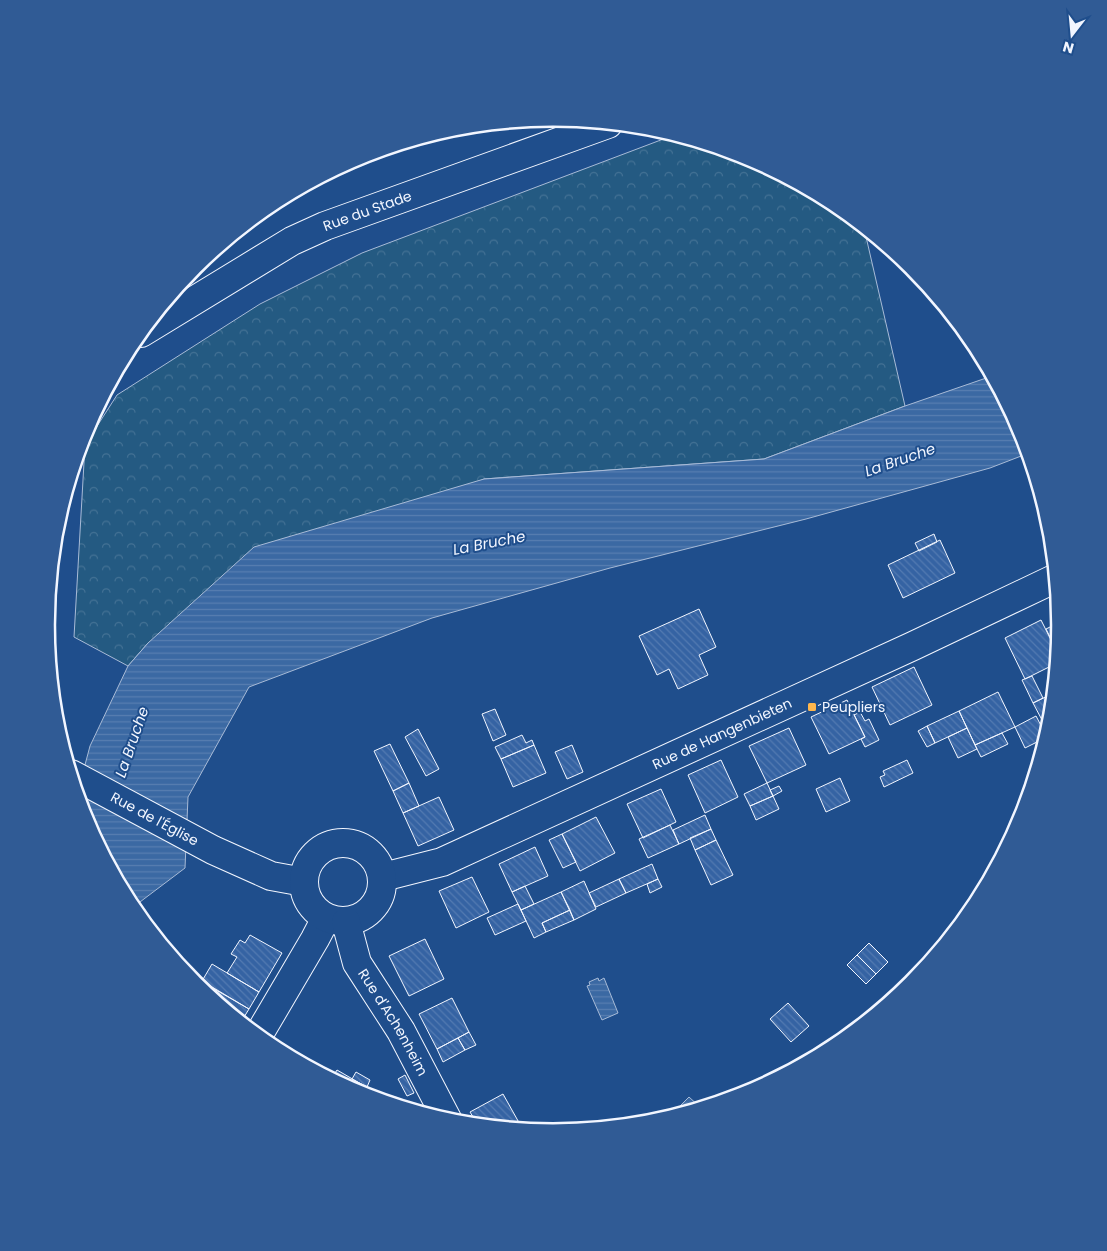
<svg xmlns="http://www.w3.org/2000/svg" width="1107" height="1251" font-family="Poppins,sans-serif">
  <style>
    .park { fill: url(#park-crowns); stroke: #a8bbd7 }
    .water { fill: url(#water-rules); stroke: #a8bbd7 }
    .building { fill: url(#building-back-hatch); stroke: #f2f6ff }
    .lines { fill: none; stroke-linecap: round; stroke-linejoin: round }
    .minor-casing { stroke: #f2f6ff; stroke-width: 30 }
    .tertiary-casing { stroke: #f2f6ff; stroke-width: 30 }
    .secondary-casing { stroke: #f2f6ff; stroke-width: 30 }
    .minor { stroke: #1f4e8c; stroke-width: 28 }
    .tertiary { stroke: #1f4e8c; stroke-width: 28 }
    .secondary { stroke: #1f4e8c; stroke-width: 28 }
    .poi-dot { fill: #ffb74d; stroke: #1f4e8c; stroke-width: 2 }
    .labels { text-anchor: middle; stroke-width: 4; stroke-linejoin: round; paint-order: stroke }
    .street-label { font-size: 14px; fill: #f2f6ff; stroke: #1f4e8c }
    .poi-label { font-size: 14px; fill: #f2f6ff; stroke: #1f4e8c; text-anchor: start }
    .water-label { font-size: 15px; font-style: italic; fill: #f2f6ff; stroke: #1f4e8c }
    .rim { fill: none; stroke: #f2f6ff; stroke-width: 2.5 }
  </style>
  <defs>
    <pattern id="park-crowns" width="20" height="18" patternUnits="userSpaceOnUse" patternTransform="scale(1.25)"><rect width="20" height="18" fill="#245a82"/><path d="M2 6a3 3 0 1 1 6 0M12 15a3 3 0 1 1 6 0" fill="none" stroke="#447295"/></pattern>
    <pattern id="water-rules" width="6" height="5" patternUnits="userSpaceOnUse" patternTransform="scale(1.25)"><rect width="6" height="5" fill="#3b69a3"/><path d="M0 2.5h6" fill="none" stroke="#587fb1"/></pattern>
    <pattern id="building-back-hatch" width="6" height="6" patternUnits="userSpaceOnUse" patternTransform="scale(1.25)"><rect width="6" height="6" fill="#3563a3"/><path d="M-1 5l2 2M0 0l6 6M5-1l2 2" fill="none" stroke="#537ab1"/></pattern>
  </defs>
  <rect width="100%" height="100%" fill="#1f4e8c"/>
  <path class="park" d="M674 135 748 157 836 204 864 228 905 406 764 459 484 479 148 643 128 666 74 637 85 445 117 395 260 304 362 253Z"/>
  <path class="water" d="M992 376 1022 432 1029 453 990 468 806 519 610 568 432 618 249 687 188 797 185 868 132 908 85 819 77 795 90 746 128 666 148 643 254 547 484 479 764 459 905 406Z
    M598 978 599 981 604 978 618 1013 602 1020 587 986 590 985 589 982Z
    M689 1097 701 1108 683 1114 678 1108Z"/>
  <path class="building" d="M934 534 937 542 919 551 915 543Z
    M940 540 955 573 903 598 888 565Z
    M699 609 716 647 699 655 708 675 678 689 669 669 657 675 639 636Z
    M1041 620 1058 654 1057 663 1025 679 1005 638Z
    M1054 625 1060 637 1059 642 1054 645 1046 629Z
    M914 667 932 705 890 725 872 687Z
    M1032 676 1043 698 1033 703 1022 680Z
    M998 692 1015 727 975 745 959 711Z
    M1054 693 1052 715 1042 720 1033 703Z
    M847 700 865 737 829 754 811 717Z
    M495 709 506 735 493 741 482 714Z
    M959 711 967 728 935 743 927 726Z
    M860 712 865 721 869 719 879 740 865 747 861 739 865 737 854 715Z
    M1036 716 1047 737 1025 748 1015 727Z
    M927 726 935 743 927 747 918 731Z
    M789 728 806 765 767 783 749 746Z
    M967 728 977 749 958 758 948 737Z
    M418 729 439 769 426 776 405 737Z
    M1002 733 1008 744 981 757 975 745Z
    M522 735 526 743 532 740 534 745 501 759 495 747Z
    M390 744 409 783 393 791 374 751Z
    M534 745 546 773 513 787 501 759Z
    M572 745 583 772 567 779 555 752Z
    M721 760 738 797 705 813 688 775Z
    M907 760 913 773 884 787 880 777 885 775 883 771Z
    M840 778 850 801 826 812 816 789Z
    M409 783 419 806 403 813 393 791Z
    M767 783 773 796 750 806 744 794Z
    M779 786 782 791 773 796 770 790Z
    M661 789 676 822 643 838 627 804Z
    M773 796 779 809 756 820 750 806Z
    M439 797 454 830 418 846 403 813Z
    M705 815 711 829 679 844 673 830Z
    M596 817 615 853 580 871 562 834Z
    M670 825 679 844 648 858 639 839Z
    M711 829 716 840 695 850 690 838Z
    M562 834 576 862 563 868 549 840Z
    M716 840 733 875 711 885 695 850Z
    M535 847 548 876 512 892 499 864Z
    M652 864 658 879 626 893 619 879Z
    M472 877 489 912 456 928 439 891Z
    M619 879 626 893 596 907 589 893Z
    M658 879 662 887 650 893 647 884Z
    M584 881 596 909 574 920 561 892Z
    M525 886 534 904 521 910 512 892Z
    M561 892 570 910 542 923 546 932 534 938 521 910Z
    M518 904 526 921 495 935 487 918Z
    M570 910 574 920 546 932 542 923Z
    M250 935 282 953 259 992 227 973 237 957 231 954 240 940 245 943Z
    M425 939 444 979 409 996 389 956Z
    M869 943 888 962 876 974 857 955Z
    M934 949 938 953 929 964 924 959Z
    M857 955 876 974 866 984 847 965Z
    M212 964 259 992 249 1009 202 981Z
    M924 970 912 984 907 989 905 987Z
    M202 981 216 990 211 998 199 987Z
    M216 990 249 1009 241 1022 211 998Z
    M452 998 469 1032 437 1049 419 1014Z
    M788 1003 809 1026 791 1042 770 1019Z
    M469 1032 476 1045 465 1050 458 1038Z
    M458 1038 465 1050 443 1062 437 1049Z
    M337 1070 368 1088 364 1095 331 1079Z
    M356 1072 370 1080 367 1087 352 1079Z
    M405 1075 414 1093 407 1096 398 1079Z
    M366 1092 379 1100 364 1095Z
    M503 1094 522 1128 519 1129 478 1125 470 1112Z"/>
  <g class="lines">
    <defs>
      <g id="minor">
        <path id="s1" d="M141 333 292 241 325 226 608 124"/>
        <path d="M258 1036 315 939 326 918"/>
      </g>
      <g id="tertiary">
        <path id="s2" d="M383 877 442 862 913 646 1056 578"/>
      </g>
      <g id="secondary">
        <path id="s3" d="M71 774 213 850 271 876 304 882"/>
        <circle cx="343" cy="882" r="39"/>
        <path id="s4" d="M346 922 357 963 401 1031 448 1121"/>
      </g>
    </defs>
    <use href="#minor" class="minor-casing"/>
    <use href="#tertiary" class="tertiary-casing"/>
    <use href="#secondary" class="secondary-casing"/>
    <use href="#minor" class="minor"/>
    <use href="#tertiary" class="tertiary"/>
    <use href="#secondary" class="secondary"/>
  </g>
  <rect class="poi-dot" x="807" y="702" width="10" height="10" rx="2.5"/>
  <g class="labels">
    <g class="street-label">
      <text dy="5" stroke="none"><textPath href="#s1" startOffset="258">Rue du Stade</textPath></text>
      <text dy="5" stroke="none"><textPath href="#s2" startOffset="369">Rue de Hangenbieten</textPath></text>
      <text dy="5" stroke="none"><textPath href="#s3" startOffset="95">Rue de l'Église</textPath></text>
      <text dy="5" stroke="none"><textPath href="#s4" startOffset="112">Rue d'Achenheim</textPath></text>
    </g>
    <g class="poi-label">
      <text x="822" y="712">Peupliers</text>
    </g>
    <g class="water-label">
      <text transform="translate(900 460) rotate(-19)" y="5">La Bruche</text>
      <text transform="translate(489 543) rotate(-11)" y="5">La Bruche</text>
      <text transform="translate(132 742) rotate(-71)" y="5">La Bruche</text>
    </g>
  </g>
  <path d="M0 0H1107V1251H0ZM55 625a498 498 0 1 1 996 0a498 498 0 1 1-996 0Z" fill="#305b95" fill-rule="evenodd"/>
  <path class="rim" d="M55 625a498 498 0 1 1 996 0a498 498 0 1 1-996 0Z"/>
  <g transform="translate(1072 35) rotate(196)" stroke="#1f4e8c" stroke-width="4" paint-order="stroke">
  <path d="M0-4L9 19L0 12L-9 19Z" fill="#f2f6ff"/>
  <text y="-8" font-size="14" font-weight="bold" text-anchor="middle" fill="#f2f6ff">N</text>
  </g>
</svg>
